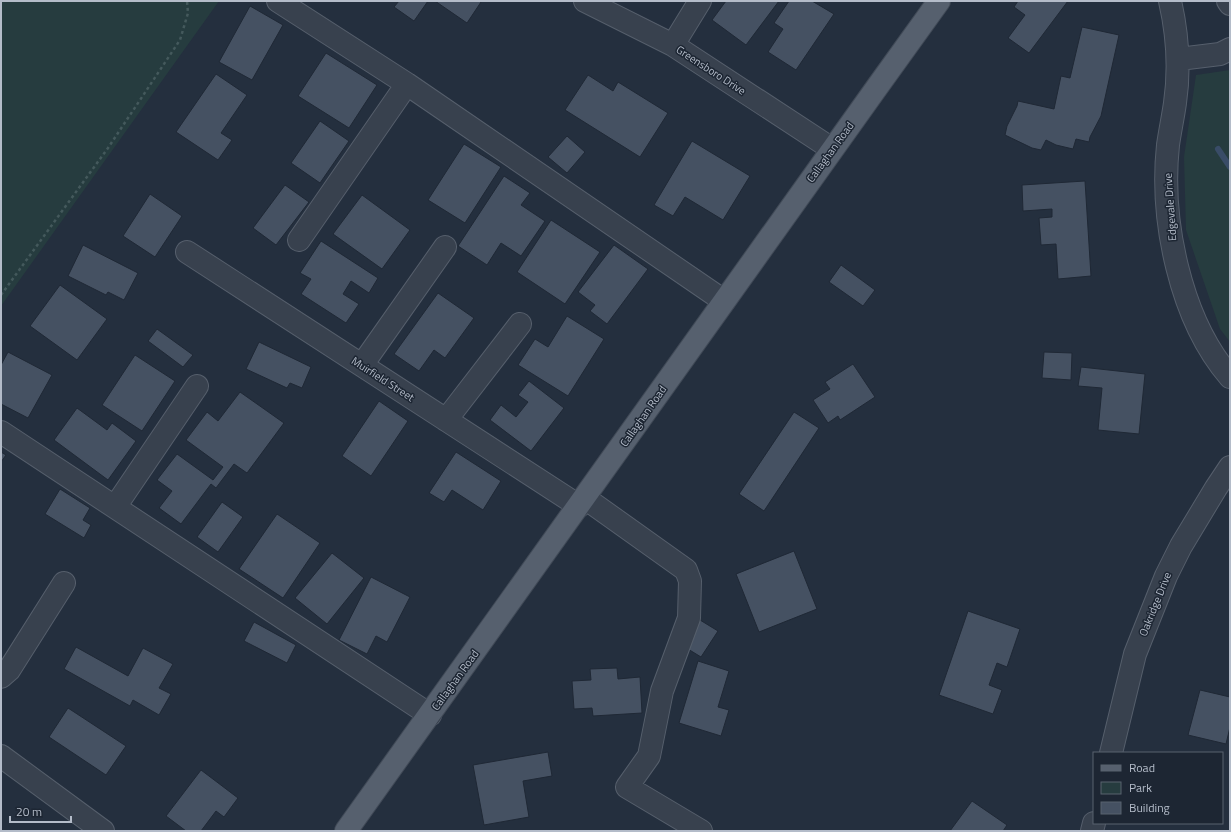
<svg xmlns="http://www.w3.org/2000/svg" width="1231" height="832" font-family="'Titillium Web',sans-serif">
  <style>
    .green { fill: #263c3f }
    .lines { fill: none; stroke-linecap: round; stroke-linejoin: round }
    .stream { stroke: #394c67; stroke-width: 6 }
    .building { fill: #455162; stroke: #1f2835 }
    .minor-casing { stroke: #565f6c; stroke-width: 24 }
    .major-casing { stroke: #414a57; stroke-width: 24 }
    .path { stroke: #44595c; stroke-width: 2.5; stroke-dasharray: 3 3; stroke-linecap: butt }
    .minor { stroke: #38414e; stroke-width: 22 }
    .major { stroke: #56606e; stroke-width: 22 }
    .labels { text-anchor: middle; stroke-width: 3; stroke-linejoin: round; paint-order: stroke }
    .street-label { font-size: 11px; fill: #b4bcc9; stroke: #1d2633 }
  </style>
  <rect width="100%" height="100%" fill="#242f3e"/>
  <path class="green" d="M1 1H219L1 306Z
    M1230 70V342L1220 329 1186 230 1184 157 1196 75Z"/>
  <g class="lines">
    <path class="stream" d="M1218 149 1230 167"/>
  </g>
  <path class="building" d="M399 1H428L414 21 394 7Z
    M435 1H479L481 2 467 23Z
    M726 1H779L746 45 712 20Z
    M789 1H812L834 14 796 70 768 52 783 29 774 23Z
    M1018 1H1068L1029 53 1008 38 1025 15 1014 7Z
    M250 6 283 25 252 80 219 62Z
    M1082 27 1119 35 1101 116 1090 137 1089 142 1076 139 1073 149 1056 145 1046 140 1041 150 1032 148 1005 135 1007 126 1017 106 1018 101 1054 109 1061 76 1070 78Z
    M326 53 377 85 349 128 298 96Z
    M216 74 247 95 221 133 232 140 218 160 176 132Z
    M588 75 613 91 618 82 668 113 640 157 565 110Z
    M320 121 349 141 320 183 291 163Z
    M567 136 585 152 567 173 548 157Z
    M692 141 750 176 723 220 685 197 673 216 654 205Z
    M464 144 501 167 465 223 428 200Z
    M504 176 530 193 521 205 545 221 521 256 501 243 487 265 458 246Z
    M1085 181 1091 276 1058 279 1056 244 1041 245 1039 218 1052 217V209L1023 211 1022 185Z
    M285 185 309 202 276 245 253 228Z
    M150 194 182 216 155 257 123 236Z
    M362 195 410 230 382 269 333 234Z
    M551 220 600 252 565 304 517 272Z
    M321 241 378 278 369 293 351 281 343 294 359 304 346 323 301 294 311 279 300 273Z
    M83 245 138 273 124 300 108 292 106 295 68 276Z
    M614 245 648 269 607 324 590 311 595 305 578 292Z
    M841 265 875 290 863 306 829 282Z
    M60 285 107 319 77 360 30 326Z
    M438 293 474 318 445 358 434 350 419 371 394 354Z
    M567 316 604 339 568 396 518 365 535 339 548 347Z
    M157 329 193 355 183 367 148 341Z
    M259 342 311 367 302 388 290 383 287 388 246 369Z
    M8 352 52 375 28 418 1 404V365Z
    M1044 352 1072 353 1071 380 1042 378Z
    M135 355 175 381 142 431 102 405Z
    M853 364 875 397 840 420 838 416 828 423 813 400 830 389 825 382Z
    M1081 367 1145 374 1139 434 1098 430 1102 388 1078 386Z
    M529 381 564 408 531 451 490 420 501 405 516 417 528 402 518 395Z
    M240 392 284 423 247 473 234 464 216 488 211 484 181 524 159 508 172 491 157 480 177 454 213 480 223 467 186 440 207 412 218 421Z
    M379 401 408 421 371 476 342 456Z
    M77 408 107 430 112 423 136 441 108 480 54 440Z
    M794 412 819 428 764 511 739 494Z
    M1 452 6 455 1 462Z
    M456 452 501 481 483 510 452 490 444 502 429 493Z
    M60 489 90 508 83 520 91 525 84 538 45 514Z
    M222 502 243 517 218 552 197 537Z
    M277 514 320 543 283 598 239 569Z
    M794 551 817 609 759 632 736 574Z
    M332 553 364 578 327 624 295 598Z
    M371 577 410 597 387 642 376 636 367 654 339 640Z
    M968 611 1020 629 1007 667 997 663 989 685 1002 690 993 714 939 695Z
    M700 620 718 631 701 657 683 646Z
    M254 622 296 645 287 663 244 641Z
    M76 647 128 676 143 648 173 664 159 688 171 694 159 715 133 700 130 706 64 669Z
    M698 661 729 671 718 707 729 710 721 736 679 723Z
    M617 668 618 679 640 677 642 713 593 716 592 708 574 709 572 681 591 680 590 669Z
    M1200 690 1230 697V727L1226 744 1188 735Z
    M68 708 126 746 106 775 49 737Z
    M548 752 552 776 523 781 529 817 484 825 473 765Z
    M201 770 238 798 224 817 216 811 201 831H186L166 816Z
    M972 801 1007 825 1003 831H950Z"/>
  <g class="lines">
    <defs>
      <path id="minor" d="M278 1 407 84 724 301
        M585 1 673 45 832 149
        M1170 1C1178 36 1180 68 1175 103 1173 117 1170 131 1168 145 1160 220 1180 319 1230 377
        M1228 1 1230 4
        M673 45 700 1
        M1179 59 1220 54 1230 49
        M299 240 407 84
        M187 252 579 506
        M362 365 445 247
        M446 420 520 324
        M1 432 430 715
        M585 498 686 570 690 581 689 618 662 691 649 756 627 787 701 831
        M115 507 197 386
        M1 677 9 670 64 583
        M1111 753 1135 654 1166 576 1181 546 1216 488 1230 467
        M1 756 103 831
        M1092 831 1094 823"/>
      <path id="major" d="M346 831C545 556 740 277 939 1"/>
    </defs>
    <use href="#minor" class="minor-casing"/>
    <use href="#major" class="major-casing"/>
    <path class="path" d="M1 295 108 148 180 40 188 13 187 1"/>
    <use href="#minor" class="minor"/>
    <use href="#major" class="major"/>
  </g>
  <g class="labels">
    <g class="street-label">
      <text transform="translate(711 70) rotate(33)" y="4">Greensboro Drive</text>
      <text transform="translate(830 152) rotate(-54)" y="4">Callaghan Road</text>
      <text transform="translate(1170 207) rotate(-94)" y="4">Edgevale Drive</text>
      <text transform="translate(383 379) rotate(33)" y="4">Muirfield Street</text>
      <text transform="translate(643 416) rotate(-55)" y="4">Callaghan Road</text>
      <text transform="translate(1155 604) rotate(-68)" y="4">Oakridge Drive</text>
      <text transform="translate(455 680) rotate(-54)" y="4">Callaghan Road</text>
    </g>
  </g>
  <rect width="1231" height="832" fill="none" stroke="#b4bcc9" stroke-width="4"/>
  <rect x="1093" y="752" width="130" height="72" fill="#1d2633" stroke="#59626f"/>
  <rect x="1101" y="765" width="20" height="6" fill="#56606e" stroke="#59626f"/>
  <text x="1129" y="772" font-size="12" fill="#b4bcc9">Road</text>
  <rect x="1101" y="782" width="20" height="12" fill="#263c3f" stroke="#59626f"/>
  <text x="1129" y="792" font-size="12" fill="#b4bcc9">Park</text>
  <rect x="1101" y="802" width="20" height="12" fill="#455162" stroke="#59626f"/>
  <text x="1129" y="812" font-size="12" fill="#b4bcc9">Building</text>
  <path d="M10 816v6h61v-6" fill="none" stroke="#b4bcc9" stroke-width="2"/>
  <text x="16" y="816" font-size="12" fill="#b4bcc9" stroke="#1d2633" stroke-width="3" paint-order="stroke">20 m</text>
</svg>
